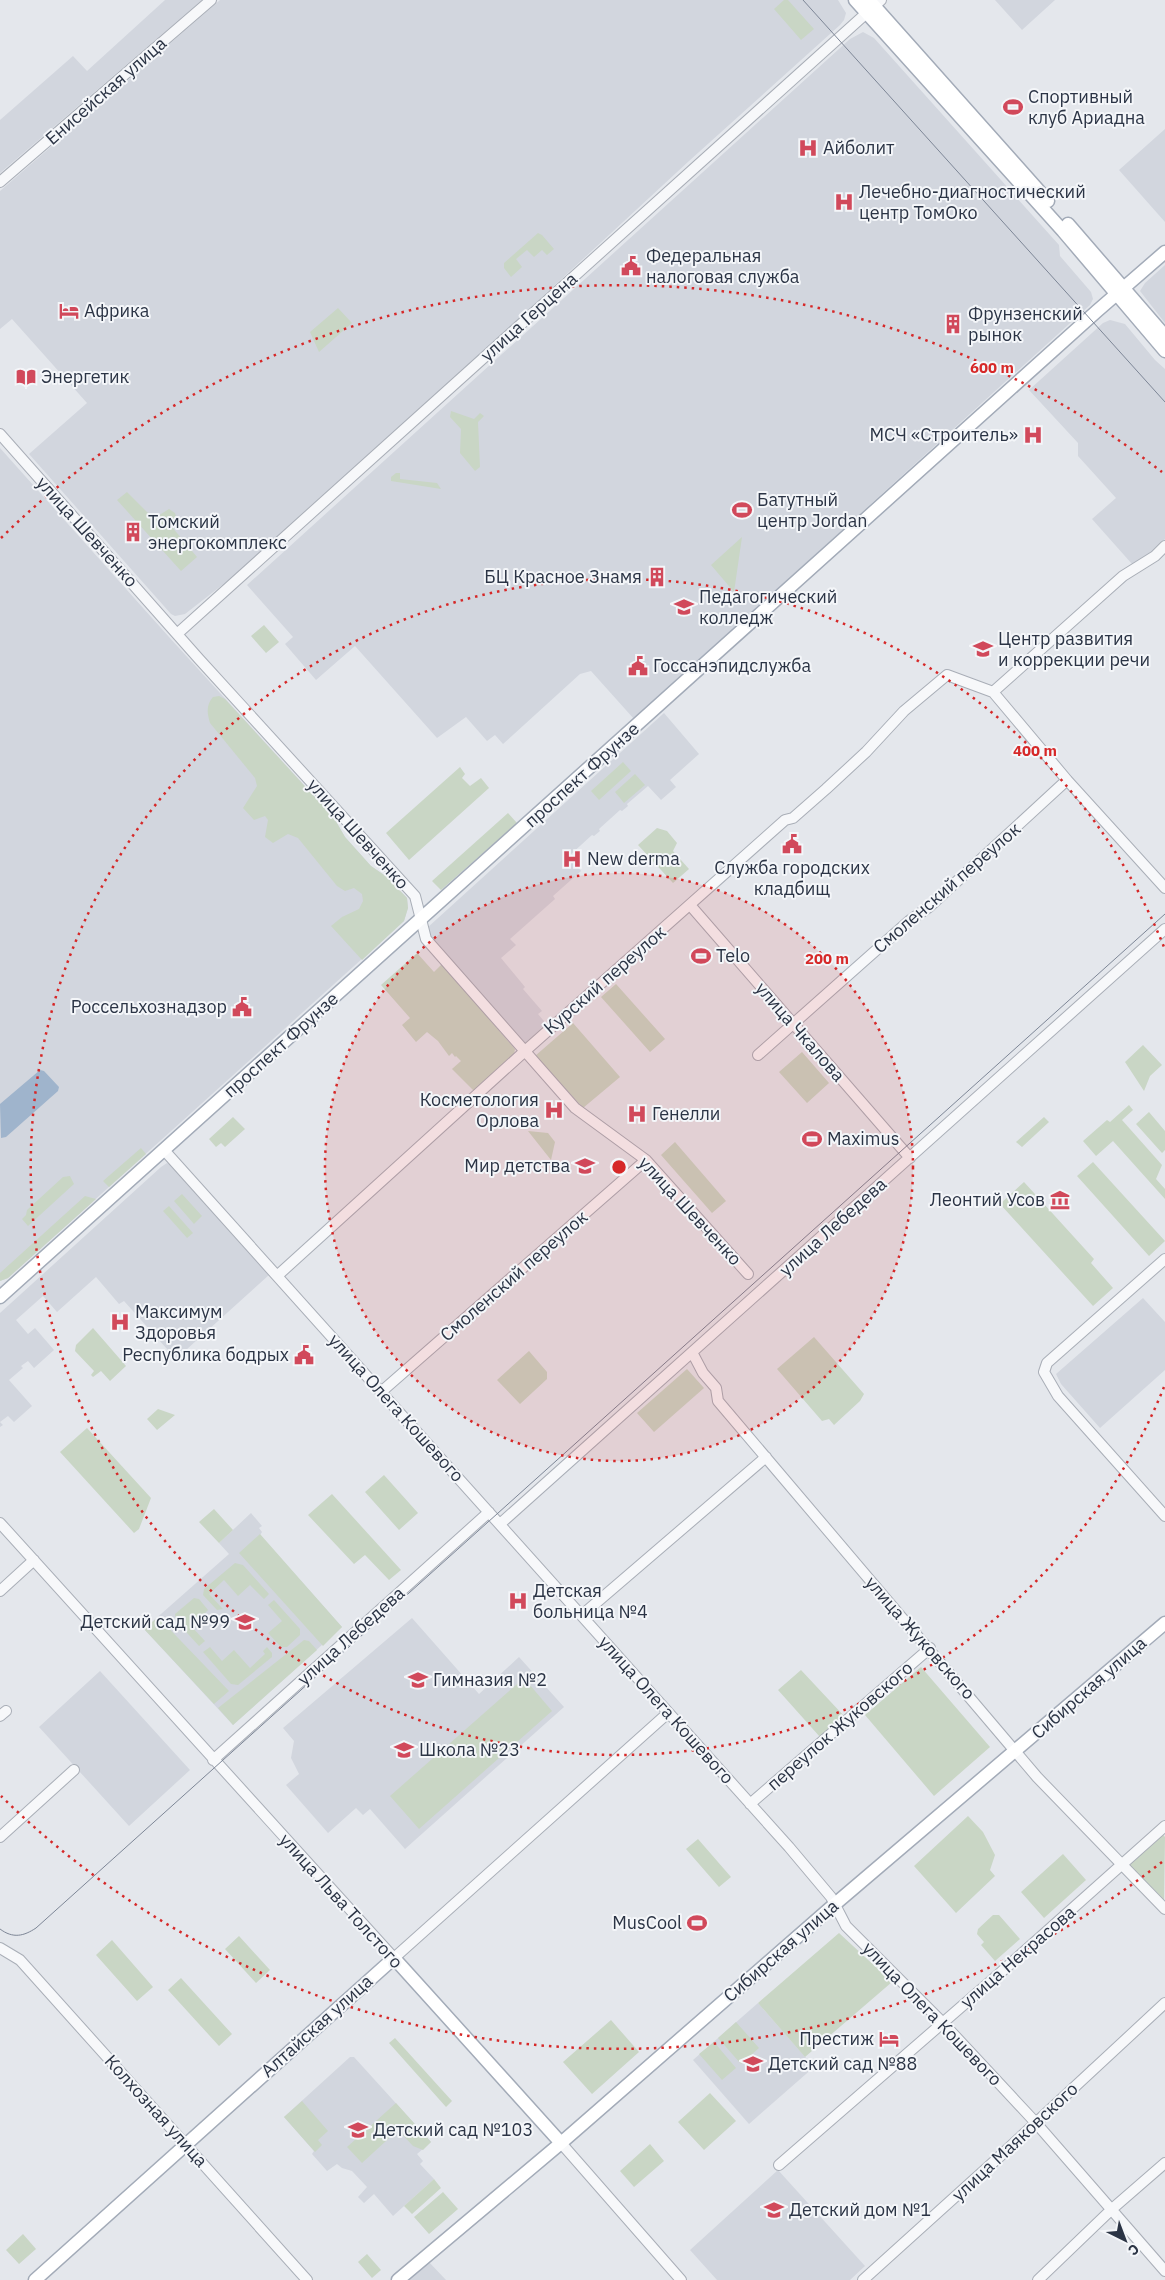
<svg xmlns="http://www.w3.org/2000/svg" width="1165" height="2280" font-family="'IBM Plex Sans',sans-serif">
  <style>
    .built { fill: #d2d6de }
    .green { fill: #c9d6c5 }
    .water { fill: #9fb4cc }
    .lines { fill: none; stroke-linecap: round; stroke-linejoin: round }
    .minor-casing { stroke: #a9aeb7; stroke-width: 12 }
    .major-casing { stroke: #a3abb8; stroke-width: 15 }
    .minor { stroke: #f7f8fa; stroke-width: 10 }
    .major { stroke: #fff; stroke-width: 12 }
    .tram { stroke: #7d8696; stroke-width: 1 }
    .ring { fill: none; stroke: #d62828; stroke-width: 2.5; stroke-dasharray: 2.5 5 }
    .labels { text-anchor: middle; stroke-width: 4; stroke-linejoin: round; paint-order: stroke }
    .street-label { font-size: 18px; fill: #2b3445; stroke: #f4f6f9 }
    .poi-label { font-size: 18px; fill: #2b3445; stroke: #f4f6f9; text-anchor: start }
    .centre { fill: #d62828; stroke: #f4f6f9; stroke-width: 2.5 }
    .ring-label { font-size: 15px; text-anchor: middle; font-weight: bold; fill: #d62828; stroke: #f4f6f9; stroke-width: 4; stroke-linejoin: round; paint-order: stroke }
  </style>
  <rect width="100%" height="100%" fill="#e4e7ec"/>
  <path class="built" d="M165 0H202L0 173V120L73 56 87 71Z
    M220 0H838L846 13 844 20 840 25 689 161 356 469 244 568 185 614 175 616 171 614 29 454 87 403 12 319 0 329V191Z
    M995 0H1055L1022 30Z
    M863 32 874 38 1059 245 1060 256 1091 292 1093 299 1090 305 634 719 591 671 580 674 503 744 495 735 487 741 466 717 437 738 355 646 316 680 285 644 293 637 247 585 850 39Z
    M1165 129V222L1119 170Z
    M1165 265V323L1140 291 1145 283Z
    M1110 320 1125 324 1155 360 1165 369V539L1152 552 1132 564 1092 519 1116 498 1078 456V443L1029 390 1103 323Z
    M0 448 169 637 334 818 345 837 371 866 387 877 407 898 408 908 404 921 8 1278 0 1281Z
    M664 713 699 754 670 780 676 787 661 800 648 786 627 804 628 806 622 811 620 810 599 829 600 831 594 836 592 835 569 856 581 871 553 896 555 899 510 939 516 945 501 958 525 987 523 989 542 1011 538 1014 548 1026 524 1046 429 933 427 928Z
    M167 1163 173 1166 269 1275 176 1359 124 1301 119 1304 96 1277 57 1312 43 1296 16 1320 28 1334 35 1328 54 1350 34 1368 28 1361 21 1366 23 1368 9 1380 32 1406 14 1422 8 1416 0 1422 3 1425 0 1427V1313L161 1167Z
    M1143 1298 1165 1322V1370L1100 1428 1061 1384 1056 1374Z
    M251 1513 262 1526 259 1528 262 1532 260 1535 342 1627 233 1725 144 1629 229 1554 219 1543Z
    M412 1618 479 1694 519 1657 564 1707 405 1849 370 1809 363 1815 356 1808 328 1833 286 1785 299 1774 291 1758 294 1741 283 1728Z
    M100 1671 190 1770 129 1826 39 1727Z
    M758 2003 814 2067 749 2124 693 2060Z
    M350 2057H354L431 2142 417 2154 423 2161 420 2164 434 2179 393 2216 374 2194 364 2203 358 2197 367 2187 352 2171 342 2168 337 2164 327 2171 312 2154 314 2151 284 2117Z
    M778 2170 865 2266 850 2280H717L690 2250Z
    M428 2261 446 2280H406Z"/>
  <path class="green" d="M784 0H788L814 29 801 40 774 9Z
    M538 233 542 235 554 249 547 255 542 250 534 257 527 250 516 259 522 267 511 277 504 268V263Z
    M338 308 352 323 319 352 310 332Z
    M451 411 474 419 480 413 484 416 478 422 480 467 475 471 460 453 461 429 450 417Z
    M396 473H400V479L437 483 441 489 391 481V477Z
    M127 492 151 516 156 517 169 509 175 513 177 520 172 527 197 557 181 571 117 500Z
    M742 537 734 592 711 565Z
    M264 625 279 642 266 653 251 636Z
    M219 696 225 699 334 818 345 837 371 866 387 877 407 898 408 908 404 921 362 960 331 926 342 917 359 909 363 901 362 894 354 888 345 891 337 886 298 838 288 834 273 843 265 837 268 820 265 816 254 820 243 808 257 786 255 778 210 723C207 713 206 705 213 697Z
    M623 762 631 771 599 800 591 791Z
    M460 767 465 774 462 778 470 786 481 778 489 788 409 860 386 833Z
    M635 774 645 785 624 803 615 792Z
    M508 813 517 823 441 890 432 881Z
    M657 828 667 831 677 843 673 851 689 869 673 883 638 845Z
    M417 953 434 972 442 964 515 1049 514 1055 475 1092 452 1069 461 1061 456 1056 455 1057 452 1053 449 1056 438 1041 427 1032 416 1042 402 1025 410 1018 381 985Z
    M616 984 665 1039 650 1052 601 997Z
    M573 1023 620 1077 583 1108 535 1056Z
    M1143 1045 1162 1065 1150 1076 1144 1091 1125 1062Z
    M802 1052 829 1083 807 1103 779 1072Z
    M1129 1105 1133 1110 1122 1120 1162 1165 1156 1179 1165 1189V1199L1113 1141 1096 1156 1083 1141 1107 1120 1110 1122Z
    M1149 1112 1165 1131V1150L1162 1153 1136 1124Z
    M233 1117 245 1129 225 1147 221 1143 216 1147 209 1139Z
    M1044 1117 1049 1122 1022 1147 1016 1142Z
    M528 1131 548 1133 555 1142 551 1160Z
    M675 1142 726 1201 712 1213 661 1155Z
    M141 1148 146 1154 109 1187 103 1181Z
    M1093 1162 1165 1241 1149 1256 1077 1176Z
    M70 1176 74 1184 28 1226 22 1219 26 1215 27 1210 63 1177Z
    M1024 1182 1094 1259 1091 1263 1113 1288 1093 1306 1000 1204Z
    M182 1194 202 1216 194 1224 174 1201Z
    M85 1196 96 1199 8 1278 0 1281V1273Z
    M169 1206 193 1233 187 1238 163 1211Z
    M93 1328 126 1366 110 1381 101 1371 93 1377 91 1375 94 1371 75 1351 76 1345Z
    M814 1337 864 1394 860 1401 834 1425 829 1419 822 1421 777 1369Z
    M529 1351 547 1372V1379L520 1404 497 1380Z
    M687 1369 704 1388 654 1432 637 1413Z
    M158 1409 175 1415 157 1430 147 1419Z
    M87 1428 151 1498 139 1529 134 1533 60 1452Z
    M384 1475 418 1513 399 1530 365 1492Z
    M332 1494 401 1570 389 1580 365 1555 354 1564 308 1515Z
    M214 1509 233 1530 219 1543 199 1522Z
    M260 1534 342 1627 323 1646 239 1553Z
    M235 1563 243 1565 269 1594 264 1599 250 1585 238 1596 224 1580 209 1594 223 1609 217 1610 203 1595 204 1589Z
    M194 1598 199 1599 208 1610 192 1627 205 1641 199 1646 176 1621 175 1614Z
    M274 1600 300 1629V1635L287 1647H281L268 1633 282 1621 268 1605Z
    M158 1617 229 1691 214 1704 144 1629Z
    M304 1640 309 1641 317 1650 233 1725 218 1708Z
    M210 1647 222 1661 234 1650 250 1668 265 1654 263 1651 267 1647 272 1653V1657L238 1685 231 1684 203 1652Z
    M921 1667 990 1747 934 1796 865 1715Z
    M801 1670 844 1716 820 1737 778 1690Z
    M524 1678 552 1711 419 1829 390 1796Z
    M968 1816 983 1832 995 1855 990 1870 995 1876 956 1913 914 1866Z
    M1161 1832 1165 1837 1164 1903 1129 1866 1130 1861Z
    M698 1839 731 1877 719 1887 686 1849Z
    M1063 1854 1086 1880 1044 1918 1021 1892Z
    M993 1915H999L1020 1939 995 1961 981 1945 984 1942 977 1934 978 1929Z
    M839 1933 892 1982 805 2057 758 2003Z
    M239 1936 270 1970 256 1983 225 1949Z
    M112 1940 153 1987 137 2001 96 1955Z
    M181 1978 232 2034 219 2046 168 1990Z
    M611 2020 639 2052 592 2094 563 2062Z
    M736 2022 759 2048 741 2064 718 2038Z
    M395 2038 452 2101 446 2107 389 2043Z
    M714 2042 736 2068 722 2080 699 2054Z
    M710 2093 736 2121 704 2150 678 2122Z
    M302 2101 328 2131 318 2140 322 2145 315 2152 284 2117Z
    M396 2103 431 2142 423 2150 413 2146 398 2130 362 2163 347 2147Z
    M650 2144 664 2161 634 2187 620 2171Z
    M434 2179 441 2188 412 2214 404 2206Z
    M443 2192 458 2209 429 2234 414 2217Z
    M23 2234 36 2249 19 2264 6 2250Z
    M367 2254 381 2270 372 2278 358 2262Z"/>
  <path class="water" d="M40 1070 44 1071 59 1087 58 1091 6 1137 1 1138 0 1104Z"/>
  <g class="lines">
    <defs>
      <path id="minor" d="M0 182 211 0
        M0 434 199 659 415 896 426 939 575 1108 646 1160 748 1274
        M177 634 881 0
        M993 692 1123 576 1155 556 1165 546
        M690 905 910 1158
        M758 1055 909 921 929 907 1067 780
        M164 1150 789 1847 831 1897 846 1926 943 2023 1036 2123 1165 2271
        M1165 1259 1047 1363 1044 1372 1058 1396 1165 1516
        M277 1276 525 1051 785 820 793 818 826 789 866 752 904 711 947 675 993 692 1067 780 1165 888
        M693 1354 703 1373 716 1388 718 1401 1037 1777 1165 1909
        M381 1392 646 1160
        M0 1523 394 1958 668 1713
        M500 1524 1165 929
        M0 1591 34 1560
        M582 1615 766 1457
        M0 1716 6 1711
        M213 1760 489 1512
        M750 1804 930 1648
        M0 1837 74 1770
        M0 1948 20 1960 307 2280
        M561 2143 681 2280
        M779 2165 999 1974 1165 1826
        M863 2280 998 2158 1165 2003
        M1038 2280 1112 2209 1165 2163"/>
      <path id="major" d="M855 0 1063 231 1165 351
        M869 0 1048 201
        M1068 224 1165 336
        M0 1297 1097 311 1165 252
        M35 2280 394 1958 561 2143
        M398 2280 561 2143 835 1904 1165 1623"/>
    </defs>
    <use href="#minor" class="minor-casing"/>
    <use href="#major" class="major-casing"/>
    <use href="#minor" class="minor"/>
    <use href="#major" class="major"/>
    <path class="tram" d="M803 0 1165 402
      M0 1929C13 1939 24 1936 36 1928L1165 914"/>
  </g>
  <circle cx="619" cy="1167" r="294" fill="#d62828" fill-opacity=".12"/>
  <g class="ring">
    <circle cx="619" cy="1167" r="294"/>
    <path d="M1164 1387A588 588 0 1 1 1164 947"/>
    <path d="M1162 1862A882 882 0 0 1 1 1796M1 538A882 882 0 0 1 1162 472"/>
  </g>
  <defs>
    <symbol id="stadium-bare" viewBox="-9 -9 18 18"><path d="M0-5a6.5 5 0 1 0 0 10a6.5 5 0 1 0 0-10ZM-3.5-1.8h7v3.6h-7Z" fill="#d1495b" stroke="#f4f6f9" stroke-width="2.5" paint-order="stroke"/></symbol>
    <symbol id="hospital-bare" viewBox="-9 -9 18 18"><path d="M-5-5h3v3.5h4V-5h3V5h-3V1.5h-4V5h-3Z" fill="#d1495b" stroke="#f4f6f9" stroke-width="2.5" paint-order="stroke"/></symbol>
    <symbol id="civic-bare" viewBox="-9 -9 18 18"><path d="M-.6-6.5H3V-4.5H.6V-3L4-1V1h2V6H-6V1h2V-1L-.6-3ZM-1.2 2.5V6h2.4V2.5Z" fill="#d1495b" stroke="#f4f6f9" stroke-width="2.5" paint-order="stroke"/></symbol>
    <symbol id="hotel-bare" viewBox="-9 -9 18 18"><path d="M-6-4.5h1.5V1H6V5H4.5V3h-9V5H-6ZM-4 0a1.8 1.8 0 1 1 3.6 0ZM.5 0V-2.5h3Q6-2.5 6 0Z" fill="#d1495b" stroke="#f4f6f9" stroke-width="2.5" paint-order="stroke"/></symbol>
    <symbol id="building-bare" viewBox="-9 -9 18 18"><path d="M-4-6H4V6H1V3H-1V6H-4ZM-2.5-4.3h1.7v1.8h-1.7ZM.8-4.3h1.7v1.8H.8ZM-2.5-1h1.7V.8h-1.7ZM.8-1h1.7V.8H.8Z" fill="#d1495b" stroke="#f4f6f9" stroke-width="2.5" paint-order="stroke"/></symbol>
    <symbol id="library-bare" viewBox="-9 -9 18 18"><path d="M-6-4Q-3-5.5-.7-3.5V5Q-3 3-6 4ZM6-4Q3-5.5 .7-3.5V5Q3 3 6 4Z" fill="#d1495b" stroke="#f4f6f9" stroke-width="2.5" paint-order="stroke"/></symbol>
    <symbol id="university-bare" viewBox="-9 -9 18 18"><path d="M0-5L7-2L0 1L-7-2ZM-4 1L0 2.5L4 1V4Q0 6-4 4Z" fill="#d1495b" stroke="#f4f6f9" stroke-width="2.5" paint-order="stroke"/></symbol>
    <symbol id="school-bare" viewBox="-9 -9 18 18"><path d="M0-5L7-2L0 1L-7-2ZM-4 1L0 2.5L4 1V4Q0 6-4 4Z" fill="#d1495b" stroke="#f4f6f9" stroke-width="2.5" paint-order="stroke"/></symbol>
    <symbol id="museum-bare" viewBox="-9 -9 18 18"><path d="M0-6L6-3V-2H-6V-3ZM-5-1h2V3h-2ZM-1-1h2V3h-2ZM3-1h2V3H3ZM-6 4H6V6H-6Z" fill="#d1495b" stroke="#f4f6f9" stroke-width="2.5" paint-order="stroke"/></symbol>
  </defs>
  <g fill-rule="evenodd">
    <use href="#stadium-bare" x="999" y="93" width="28" height="28"/>
    <use href="#hospital-bare" x="794" y="134" width="28" height="28"/>
    <use href="#hospital-bare" x="830" y="188" width="28" height="28"/>
    <use href="#civic-bare" x="617" y="252" width="28" height="28"/>
    <use href="#hotel-bare" x="55" y="297" width="28" height="28"/>
    <use href="#building-bare" x="939" y="310" width="28" height="28"/>
    <use href="#library-bare" x="12" y="363" width="28" height="28"/>
    <use href="#hospital-bare" x="1019" y="421" width="28" height="28"/>
    <use href="#stadium-bare" x="728" y="496" width="28" height="28"/>
    <use href="#building-bare" x="119" y="518" width="28" height="28"/>
    <use href="#building-bare" x="643" y="563" width="28" height="28"/>
    <use href="#university-bare" x="670" y="593" width="28" height="28"/>
    <use href="#school-bare" x="969" y="635" width="28" height="28"/>
    <use href="#civic-bare" x="624" y="652" width="28" height="28"/>
    <use href="#civic-bare" x="778" y="830" width="28" height="28"/>
    <use href="#hospital-bare" x="558" y="845" width="28" height="28"/>
    <use href="#stadium-bare" x="687" y="942" width="28" height="28"/>
    <use href="#civic-bare" x="228" y="993" width="28" height="28"/>
    <use href="#hospital-bare" x="540" y="1096" width="28" height="28"/>
    <use href="#hospital-bare" x="623" y="1100" width="28" height="28"/>
    <use href="#stadium-bare" x="798" y="1125" width="28" height="28"/>
    <use href="#school-bare" x="571" y="1152" width="28" height="28"/>
    <use href="#museum-bare" x="1046" y="1186" width="28" height="28"/>
    <use href="#hospital-bare" x="106" y="1308" width="28" height="28"/>
    <use href="#civic-bare" x="290" y="1341" width="28" height="28"/>
    <use href="#hospital-bare" x="504" y="1587" width="28" height="28"/>
    <use href="#school-bare" x="231" y="1608" width="28" height="28"/>
    <use href="#school-bare" x="404" y="1666" width="28" height="28"/>
    <use href="#school-bare" x="390" y="1736" width="28" height="28"/>
    <use href="#stadium-bare" x="683" y="1909" width="28" height="28"/>
    <use href="#hotel-bare" x="875" y="2025" width="28" height="28"/>
    <use href="#school-bare" x="739" y="2050" width="28" height="28"/>
    <use href="#school-bare" x="344" y="2116" width="28" height="28"/>
    <use href="#school-bare" x="760" y="2196" width="28" height="28"/>
  </g>
  <g class="labels">
    <g class="street-label">
      <text transform="translate(106 91) rotate(-41)" y="6">Енисейская улица</text>
      <text transform="translate(529 317) rotate(-42)" y="6">улица Герцена</text>
      <text transform="translate(87 532) rotate(48)" y="6">улица Шевченко</text>
      <text transform="translate(582 775) rotate(-42)" y="6">проспект Фрунзе</text>
      <text transform="translate(358 834) rotate(48)" y="6">улица Шевченко</text>
      <text transform="translate(947 888) rotate(-41)" y="6">Смоленский переулок</text>
      <text transform="translate(605 980) rotate(-41)" y="6">Курский переулок</text>
      <text transform="translate(800 1032) rotate(49)" y="6">улица Чкалова</text>
      <text transform="translate(281 1045) rotate(-42)" y="6">проспект Фрунзе</text>
      <text transform="translate(690 1211) rotate(47)" y="6">улица Шевченко</text>
      <text transform="translate(833 1227) rotate(-42)" y="6">улица Лебедева</text>
      <text transform="translate(514 1276) rotate(-41)" y="6">Смоленский переулок</text>
      <text transform="translate(396 1408) rotate(48)" y="6">улица Олега Кошевого</text>
      <text transform="translate(351 1636) rotate(-42)" y="6">улица Лебедева</text>
      <text transform="translate(920 1638) rotate(49)" y="6">улица Жуковского</text>
      <text transform="translate(1089 1688) rotate(-41)" y="6">Сибирская улица</text>
      <text transform="translate(666 1710) rotate(48)" y="6">улица Олега Кошевого</text>
      <text transform="translate(840 1726) rotate(-41)" y="6">переулок Жуковского</text>
      <text transform="translate(341 1901) rotate(48)" y="6">улица Льва Толстого</text>
      <text transform="translate(781 1951) rotate(-41)" y="6">Сибирская улица</text>
      <text transform="translate(1018 1957) rotate(-41)" y="6">улица Некрасова</text>
      <text transform="translate(932 2014) rotate(46)" y="6">улица Олега Кошевого</text>
      <text transform="translate(317 2026) rotate(-42)" y="6">Алтайская улица</text>
      <text transform="translate(156 2111) rotate(48)" y="6">Колхозная улица</text>
      <text transform="translate(1015 2142) rotate(-43)" y="6">улица Маяковского</text>
    </g>
    <g class="poi-label">
      <text x="1028" y="103">Спортивный<tspan x="1028" dy="21">клуб Ариадна</tspan></text>
      <text x="823" y="154">Айболит</text>
      <text x="859" y="198">Лечебно-диагностический<tspan x="859" dy="21">центр ТомОко</tspan></text>
      <text x="646" y="262">Федеральная<tspan x="646" dy="21">налоговая служба</tspan></text>
      <text x="84" y="317">Африка</text>
      <text x="968" y="320">Фрунзенский<tspan x="968" dy="21">рынок</tspan></text>
      <text x="41" y="383">Энергетик</text>
      <text x="1018" y="441" text-anchor="end">МСЧ «Строитель»</text>
      <text x="757" y="506">Батутный<tspan x="757" dy="21">центр Jordan</tspan></text>
      <text x="148" y="528">Томский<tspan x="148" dy="21">энергокомплекс</tspan></text>
      <text x="642" y="583" text-anchor="end">БЦ Красное Знамя</text>
      <text x="699" y="603">Педагогический<tspan x="699" dy="21">колледж</tspan></text>
      <text x="998" y="645">Центр развития<tspan x="998" dy="21">и коррекции речи</tspan></text>
      <text x="653" y="672">Госсанэпидслужба</text>
      <text x="587" y="865">New derma</text>
      <text x="792" y="874" text-anchor="middle">Служба городских<tspan x="792" dy="21">кладбищ</tspan></text>
      <text x="716" y="962">Telo</text>
      <text x="227" y="1013" text-anchor="end">Россельхознадзор</text>
      <text x="539" y="1106" text-anchor="end">Косметология<tspan x="539" dy="21">Орлова</tspan></text>
      <text x="652" y="1120">Генелли</text>
      <text x="827" y="1145">Maximus</text>
      <text x="570" y="1172" text-anchor="end">Мир детства</text>
      <text x="1045" y="1206" text-anchor="end">Леонтий Усов</text>
      <text x="135" y="1318">Максимум<tspan x="135" dy="21">Здоровья</tspan></text>
      <text x="289" y="1361" text-anchor="end">Республика бодрых</text>
      <text x="533" y="1597">Детская<tspan x="533" dy="21">больница №4</tspan></text>
      <text x="230" y="1628" text-anchor="end">Детский сад №99</text>
      <text x="433" y="1686">Гимназия №2</text>
      <text x="419" y="1756">Школа №23</text>
      <text x="682" y="1929" text-anchor="end">MusCool</text>
      <text x="874" y="2045" text-anchor="end">Престиж</text>
      <text x="768" y="2070">Детский сад №88</text>
      <text x="373" y="2136">Детский сад №103</text>
      <text x="789" y="2216">Детский дом №1</text>
    </g>
  </g>
  <circle cx="619" cy="1167" r="8" class="centre"/>
  <g class="ring-label">
    <text x="992" y="373">600 m</text>
    <text x="1035" y="756">400 m</text>
    <text x="827" y="964">200 m</text>
  </g>
  <g transform="translate(1125 2240) rotate(138)" stroke="#f4f6f9" stroke-width="4" paint-order="stroke">
  <path d="M0-4L9 19L0 12L-9 19Z" fill="#2b3445"/>
  <text y="-8" font-size="14" font-weight="bold" text-anchor="middle" fill="#2b3445">С</text>
  </g>
</svg>
